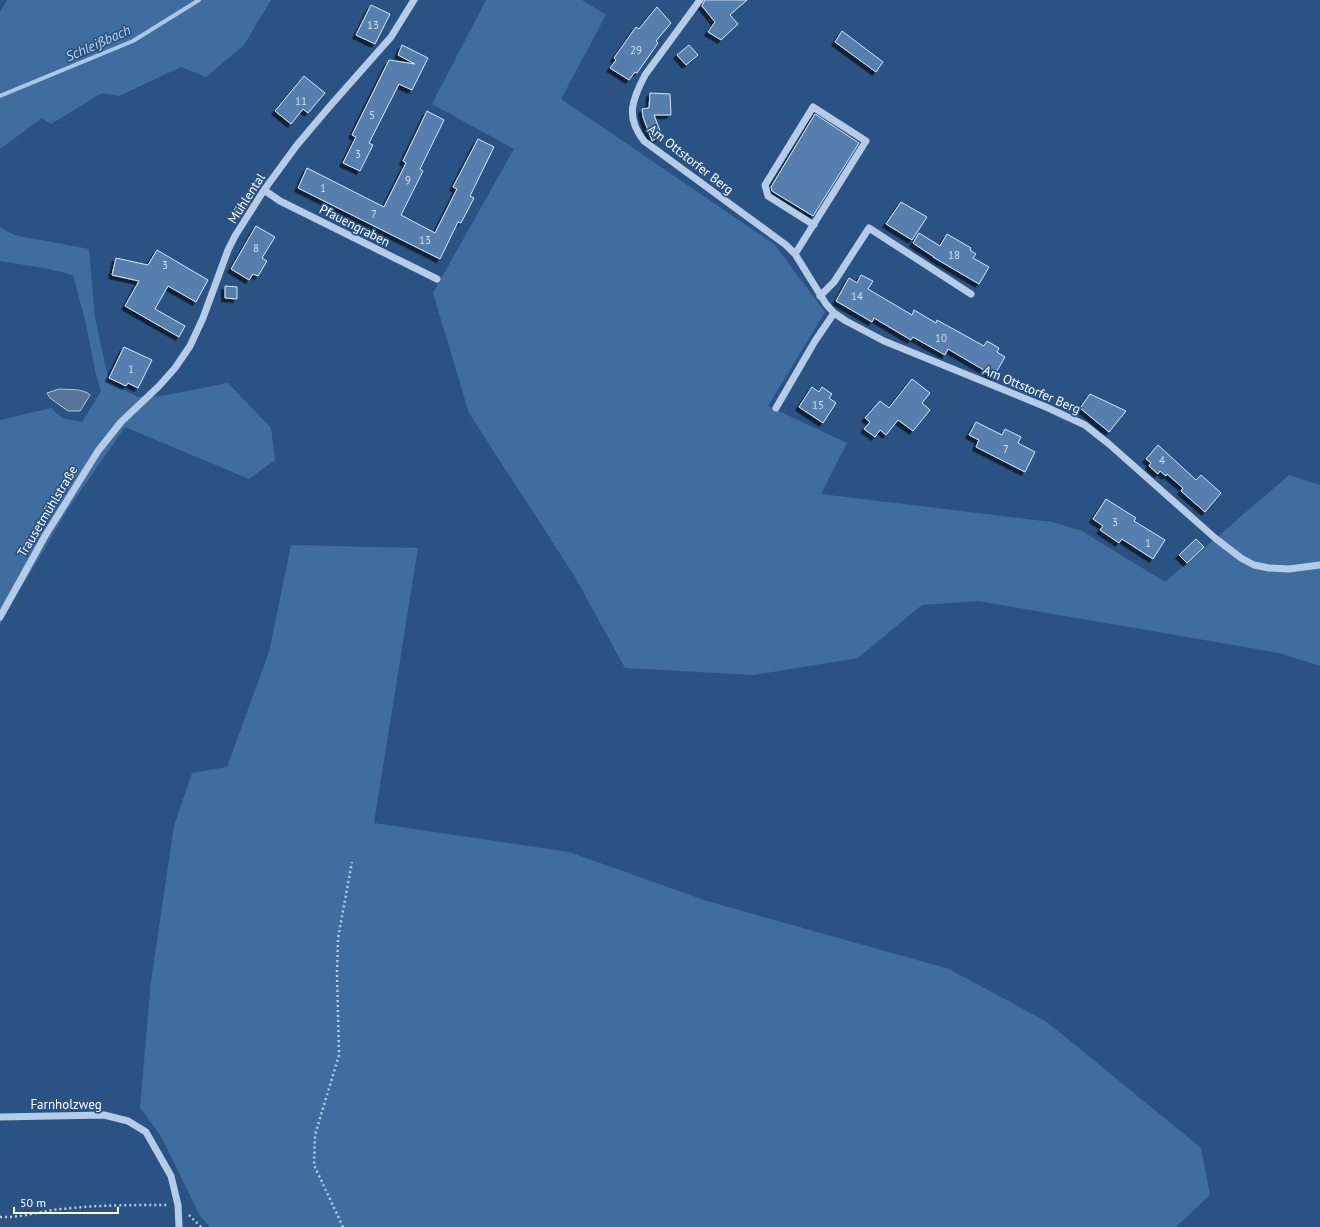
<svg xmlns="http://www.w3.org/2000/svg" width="1320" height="1227" font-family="'PT Sans',sans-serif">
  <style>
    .green { fill: #3f6da0 }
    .water { fill: #577496; stroke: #a9c7e7 }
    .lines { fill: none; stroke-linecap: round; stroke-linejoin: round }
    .stream { stroke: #a9c7e7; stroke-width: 4 }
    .building { fill: #567fad; stroke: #d7e6f5; filter: url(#shadow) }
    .path { stroke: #b4cce7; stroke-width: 2.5; stroke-dasharray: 2 3; stroke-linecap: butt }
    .minor { stroke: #b4cce7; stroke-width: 7 }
    .labels { text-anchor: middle; stroke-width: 3.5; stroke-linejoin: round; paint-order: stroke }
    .number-label { font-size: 11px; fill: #d5dfea }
    .street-label { font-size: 13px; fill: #fff; stroke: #2a5384 }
    .water-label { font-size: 14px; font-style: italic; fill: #bfd6ee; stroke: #2a5384 }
  </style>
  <defs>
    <filter id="shadow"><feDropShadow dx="-3.5" dy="3.5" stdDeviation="0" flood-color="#0009"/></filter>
  </defs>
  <rect width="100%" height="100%" fill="#2a5384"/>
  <path class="green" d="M7 0H271L244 45 206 77 181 67 119 96 102 93 51 124 42 118 0 149V12Z
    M486 0H582L606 15 561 99 774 244 825 312 768 406 847 443 821 494 1052 522 1082 531 1165 582 1289 475 1320 485V666L1279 653 978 601 922 605 858 658 754 675 625 668 575 577 469 413 433 293 514 149 432 104Z
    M0 227 14 235 89 249 95 318 109 382 138 397 161 396 228 383 271 428 275 460 249 479 125 427 70 506 2 620 0 626V420L51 408 62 418 82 422 101 391 96 375 86 324 73 275 49 269 0 261Z
    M291 545 418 548 374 823 569 852 707 901 949 969 1047 1022 1201 1148 1210 1195 1176 1227H210L200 1216 161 1136 140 1108 151 981 174 826 192 773 227 767 269 652Z"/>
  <path class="water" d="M59 389C68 390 83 388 90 395L80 411H68L50 398 47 393Z"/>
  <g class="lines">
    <path class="stream" d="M0 96 133 41 199 0"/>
  </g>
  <path class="building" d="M705 0H747L730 15 738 24 721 40 708 32 715 22 702 6Z
    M371 5 390 14 375 44 356 35Z
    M657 7 671 23 656 41 658 43 637 73 635 72 629 80 610 68 616 60 614 58 636 27 639 29Z
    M842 31 883 62 876 72 835 42Z
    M402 45 428 58 412 90 399 84 369 143 373 145 360 171 343 163 356 137 352 135 389 60 415 64 398 55Z
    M689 45 698 55 686 65 677 55Z
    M304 76 325 93 308 113 303 109 291 124 275 111Z
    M650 93 670 94 671 115H654L662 136 652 141 643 117 642 109 649 108Z
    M427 111 444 120 420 169 423 171 401 215 435 233 457 189 453 187 478 139 494 147 470 196 474 198 461 223 458 222 440 259 298 188 307 168 384 207 406 163 403 161Z
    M815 114 859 143 813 216 772 191 771 187Z
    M901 202 927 217 912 240 886 224Z
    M256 226 275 237 262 258 267 261 258 276 253 274 249 280 231 269Z
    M919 233 940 246 947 234 971 248 970 250 976 254 973 258 989 267 979 284 933 257H934L913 243Z
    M157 250 208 280 196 302 168 286 155 309 185 326 179 337 125 306 139 281 112 275 116 258 148 265Z
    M861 275 873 281 868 289 912 315 914 310 936 323 937 320 984 346 987 341 999 348 997 352 1005 357 994 376 948 349 945 355 913 337 911 340 874 318 872 322 836 301 849 278 857 283Z
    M225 286 237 287V299L225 298Z
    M124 347 152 360 138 388 128 383 126 386 109 378Z
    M912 379 930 393 922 403 930 410 913 431 898 420 886 435 880 430 875 437 864 429 870 422 865 418 880 401 889 408Z
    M812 387 819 392 822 387 832 394 829 398 836 403 823 423 799 407Z
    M1090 394 1126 411 1109 432 1080 408Z
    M976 422 1002 435 1005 429 1021 437 1018 443 1035 452 1025 472 976 447 979 440 969 435Z
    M1158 445 1196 480 1201 475 1221 493 1205 512 1181 491 1183 488 1167 474 1166 476 1160 471 1158 474 1149 466 1151 463 1146 459Z
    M1106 499 1136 518 1134 521 1165 540 1153 559 1122 539 1119 543 1100 530 1103 526 1093 519Z
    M1196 539 1204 547 1187 563 1179 555Z"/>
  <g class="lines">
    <path class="path" d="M189 1215 201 1227
      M0 1217C21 1218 41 1211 61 1209 97 1205 133 1205 169 1205
      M343 1227 314 1165 315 1135 339 1055 337 974 338 938 352 862"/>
    <path class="minor" d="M700 0 645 75C632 100 625 117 644 141L786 245 795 254 826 304 834 313 846 321 884 341 1046 407 1085 425 1109 444 1215 538 1241 558 1254 565 1269 568 1289 569 1320 565
      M264 190 280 201 437 279
      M795 254 866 141 813 107 765 185 768 196 814 225
      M820 296 834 282 869 228 971 294
      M776 408 815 341 834 313
      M0 617 45 536 98 451 121 422 159 386 175 368 190 346 203 318 228 250 235 236 264 190 297 145 330 106 391 37 414 0
      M0 1117 104 1115 128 1121 146 1132 171 1176 178 1205 179 1227"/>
  </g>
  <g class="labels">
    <g class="number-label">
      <text x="373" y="29">13</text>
      <text x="636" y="54">29</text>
      <text x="301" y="105">11</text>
      <text x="372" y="119">5</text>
      <text x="358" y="158">3</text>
      <text x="408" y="184">9</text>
      <text x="323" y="192">1</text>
      <text x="374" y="218">7</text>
      <text x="425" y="244">13</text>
      <text x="256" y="252">8</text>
      <text x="954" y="259">18</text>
      <text x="165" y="269">3</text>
      <text x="857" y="300">14</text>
      <text x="941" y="342">10</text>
      <text x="131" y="373">1</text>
      <text x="818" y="409">15</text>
      <text x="1006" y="453">7</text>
      <text x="1162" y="464">4</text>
      <text x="1115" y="526">3</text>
      <text x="1148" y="547">1</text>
    </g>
    <g class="street-label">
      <text transform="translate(691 159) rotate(38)" y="5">Am Ottstorfer Berg</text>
      <text transform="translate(246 198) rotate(-57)" y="5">Mühlental</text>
      <text transform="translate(355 225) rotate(27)" y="5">Pfauengraben</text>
      <text transform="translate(1032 389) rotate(23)" y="5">Am Ottstorfer Berg</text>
      <text transform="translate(47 511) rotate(-59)" y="5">Trausetmühlstraße</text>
      <text x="66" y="1109">Farnholzweg</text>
    </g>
    <g class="water-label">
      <text transform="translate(98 43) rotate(-24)" y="5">Schleißbach</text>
    </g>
  </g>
  <path d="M14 1207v6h104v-6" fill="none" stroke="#ffffff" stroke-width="2"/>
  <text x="20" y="1207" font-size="12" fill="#ffffff" stroke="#2a5384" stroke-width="3" paint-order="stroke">50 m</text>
</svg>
